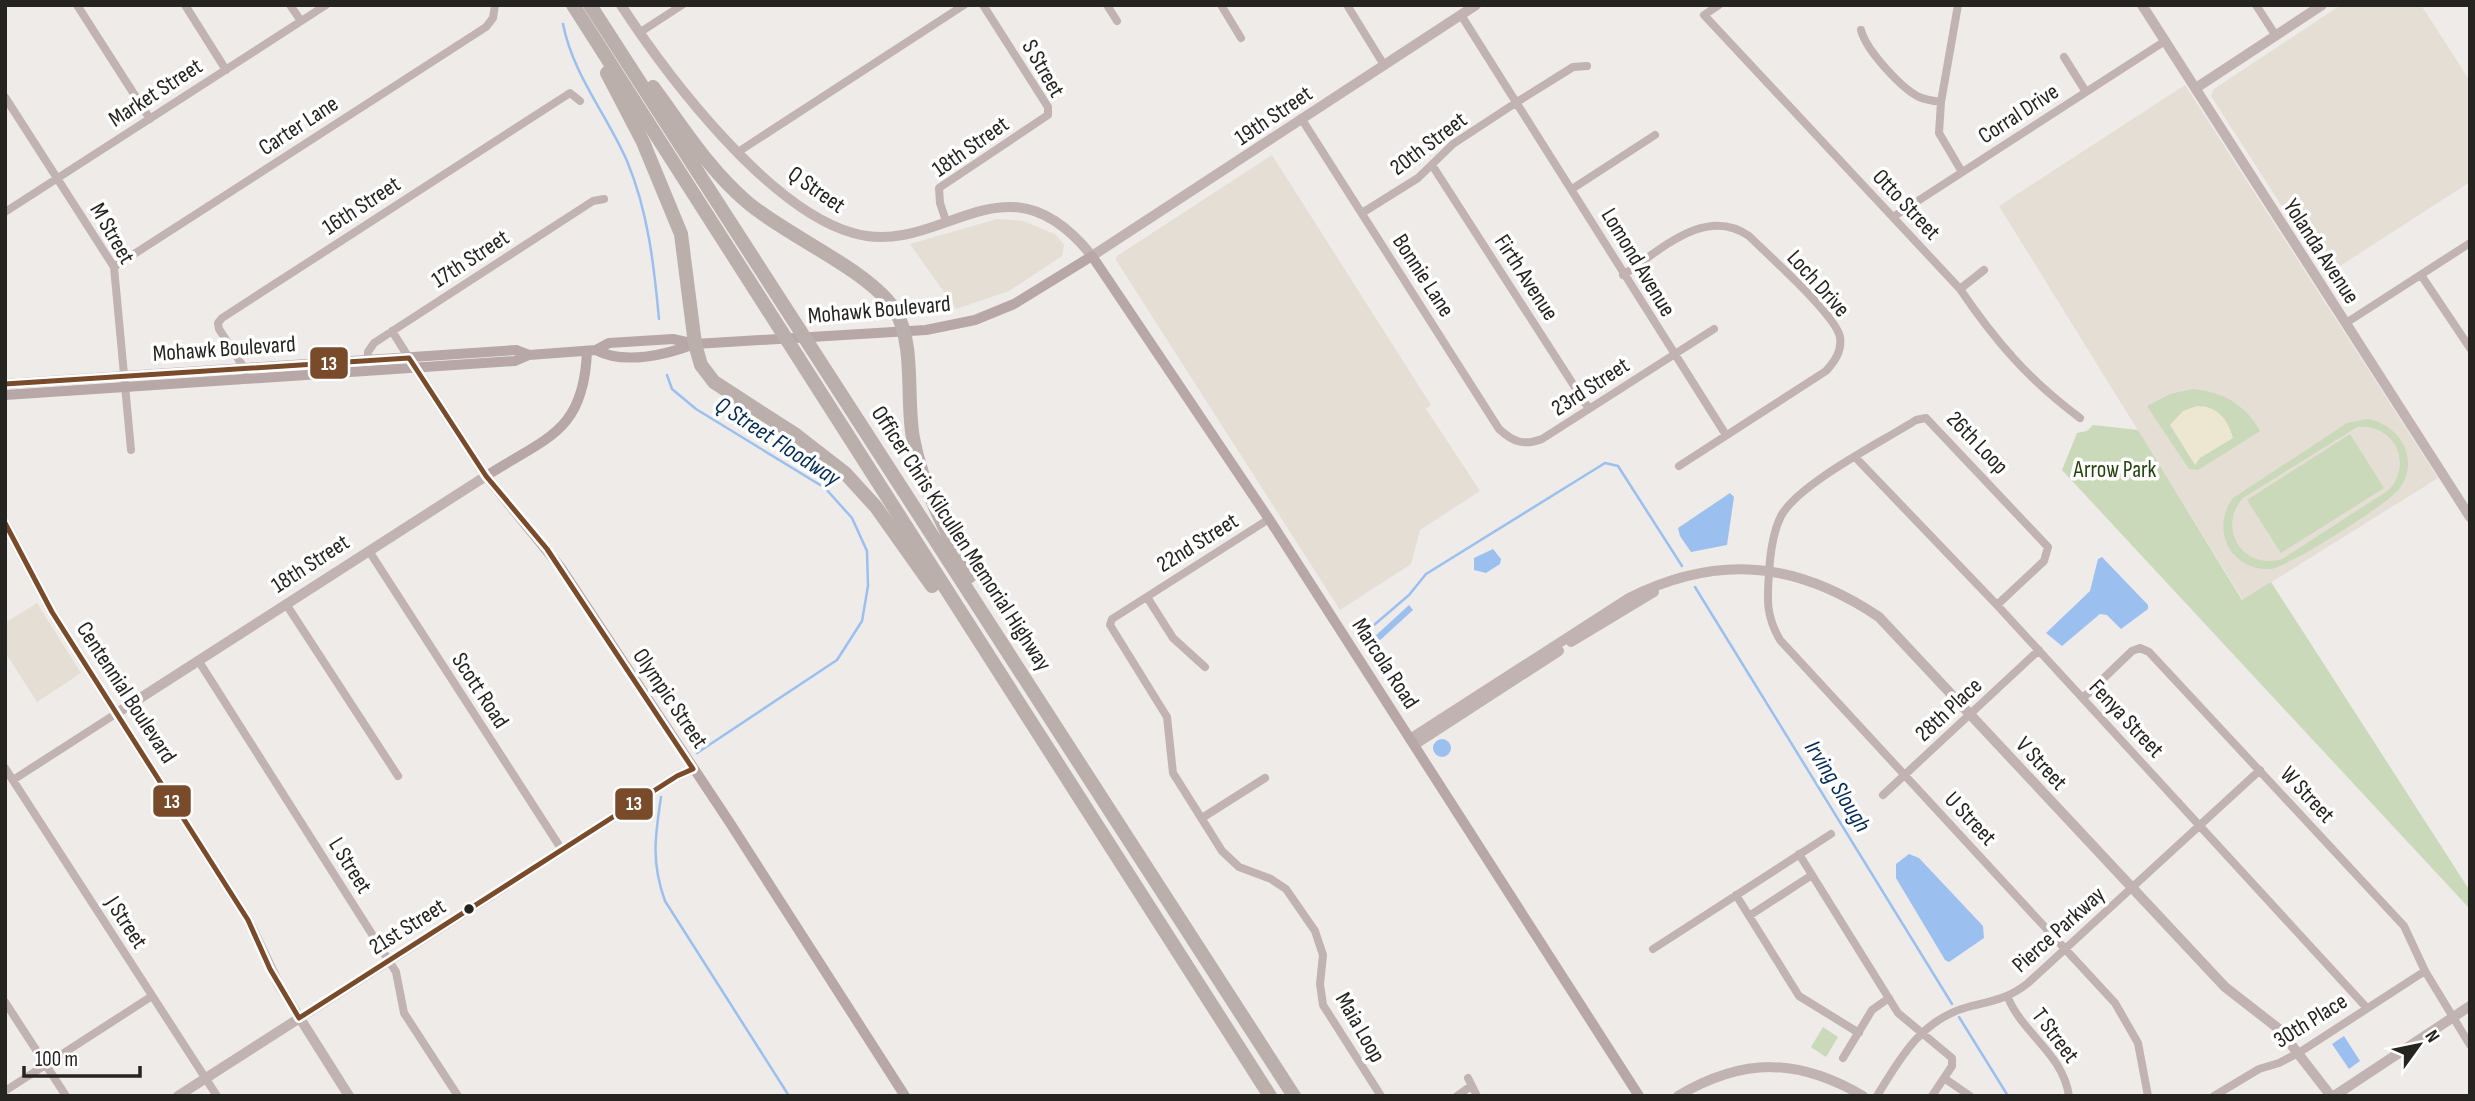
<svg xmlns="http://www.w3.org/2000/svg" width="2475" height="1101" font-family="'Sofia Sans Condensed',sans-serif">
  <style>
    .built { fill: #e4ded5 }
    .green { fill: #c9d9ba; fill-rule: evenodd }
    .sand { fill: #ede7d1 }
    .water { fill: #9bc0ef }
    .lines { fill: none; stroke-linecap: round; stroke-linejoin: round }
    .stream { stroke: #9bc0ef; stroke-width: 2.5 }
    .minor { stroke: #c0b3b2; stroke-width: 8 }
    .tertiary { stroke: #c0b3b2; stroke-width: 10 }
    .secondary { stroke: #b7a7a7; stroke-width: 10 }
    .motorway { stroke: #bbafac; stroke-width: 14 }
    .bus-1-casing { stroke: #fff; stroke-width: 10 }
    .bus-1 { stroke: #7a4b2a; stroke-width: 5 }
    .bus-dot { fill: #262421; stroke: #fff; stroke-width: 2.5 }
    .labels { text-anchor: middle; stroke-width: 7; stroke-linejoin: round; paint-order: stroke }
    .street-label { font-size: 23px; fill: #262421; stroke: #fff }
    .park-label { font-size: 23px; fill: #28450f; stroke: #fff }
    .water-label { font-size: 24px; font-style: italic; fill: #032b55; stroke: #fff }
    .line-badge { stroke: #fff; stroke-width: 2.5 }
    .badge-label { font-size: 19px; text-anchor: middle; font-weight: bold; fill: #fff }
  </style>
  <rect width="100%" height="100%" fill="#eeebe8"/>
  <path class="built" d="M2341 5H2421L2470 81V182L2326 275 2211 96 2214 89Z
    M2185 85 2438 478 2243 600 1999 206Z
    M1272 155 1431 405 1426 409 1480 491 1420 530 1411 564 1340 610 1116 260 1117 256Z
    M997 219 1023 221 1055 234 1064 245 1062 256 1009 291 956 309 910 244Z
    M37 603 81 673 37 702 5 652V623Z"/>
  <path class="green" d="M2193 389C2223 392 2245 404 2260 431L2198 470 2189 469 2147 406 2170 394Z
    M2368 419C2400 425 2420 459 2400 488 2390 503 2287 568 2270 569 2254 570 2237 562 2229 548 2220 531 2222 513 2233 498L2347 423ZM2357 427C2393 423 2414 462 2389 490L2282 559C2243 571 2216 528 2243 498Z
    M2093 425 2138 430 2242 600 2271 582 2470 891V909L2062 470 2077 433 2087 431Z
    M2350 434 2384 488 2281 553 2247 500Z
    M1823 1027 1838 1037 1826 1057 1811 1047Z"/>
  <path class="sand" d="M2197 406C2217 406 2228 419 2233 438L2200 458 2195 465 2170 425 2183 411Z"/>
  <path class="water" d="M1730 493 1734 497 1727 545 1691 552 1680 536 1678 528Z
    M1493 549 1501 559 1500 564 1486 573 1474 570V558Z
    M2102 557 2148 605V609L2121 629 2107 615 2100 614 2062 646 2046 633 2090 591 2098 559Z
    M1409 605 1413 610 1377 643 1373 638Z
    M1433 748a9 9 0 1 1 18 0a9 9 0 1 1-18 0Z
    M1909 854 1919 858 1983 926 1984 938 1949 962 1945 960 1896 878V864Z
    M2344 1036 2360 1061 2349 1069 2332 1044Z"/>
  <g class="lines">
    <path class="stream" d="M563 24C573 75 607 115 627 161 648 211 654 265 659 319
      M667 375 672 389 696 409 825 488 852 518 867 551 868 586 862 621 837 660 697 753
      M1695 587 1952 1004
      M1360 637 1409 595 1426 574 1605 463 1618 466 1682 566
      M661 797C655 837 651 862 665 901L789 1096
      M1959 1017 2008 1096"/>
    <path class="minor" d="M77 5 150 119
      M185 5 226 70
      M290 5 301 21
      M1107 5 1117 21
      M1221 5 1241 38
      M1347 5 1384 65
      M1719 5 1704 15 1960 289C1996 342 2029 380 2080 418
      M1958 5 1941 102 1939 133 1962 172
      M2256 5 2276 36
      M1461 15 1726 435
      M1861 30C1866 50 1901 88 1919 97 1926 100 1934 101 1941 102
      M639 33 682 5
      M2064 57 2086 92
      M5 97 114 267 131 450
      M1301 118 1499 429C1513 442 1524 446 1542 439L1714 329
      M738 152 964 5
      M1432 165 1589 409
      M1572 189 1655 135
      M5 212 326 5
      M1362 213 1418 178 1453 144 1517 102 1573 67 1587 66
      M1893 217 2165 41
      M946 221 940 203 939 188 1048 115V107L983 5
      M114 267 486 27 493 18 495 5
      M1623 275C1660 251 1705 205 1749 236 1768 255 1836 315 1840 337 1842 351 1835 361 1826 371L1679 466
      M2421 275 2470 348
      M1960 289 1984 270
      M2346 323 2470 243
      M392 331 409 358
      M368 360V352L374 343 593 201 604 199
      M246 371 219 329 218 323 222 318 570 93 580 101
      M1856 458 1997 605 2366 1007
      M1269 519 1112 619 1110 625 1167 717 1173 773 1222 851 1239 867 1271 879 1286 889 1315 931 1323 955 1320 984 1323 1005 1381 1096
      M369 551 562 850
      M1147 597 1173 638 1205 667
      M286 604 398 776
      M1997 605 2044 561 2048 547 1926 418 1916 420C1882 442 1799 483 1781 516 1773 532 1770 555 1769 573 1767 600 1766 616 1780 640L2115 1003 2138 1043 2148 1096
      M198 660 396 972 404 1013 458 1096
      M2083 698 2132 651 2140 648 2149 652 2404 926 2425 971 2470 1045
      M5 768 217 1096
      M13 780 117 713
      M1883 795 2039 650
      M1202 818 1265 778
      M1799 854 1898 1013 1952 1058V1066L1932 1096
      M1736 895 1799 996 1859 1033
      M1749 916 1812 875
      M1653 949 1831 834
      M2008 998C2024 1035 2063 1054 2069 1096
      M5 1002 66 1096
      M1843 1058 1872 1010 1889 998
      M1468 1078 1477 1096
      M1944 1078 1970 1096
      M5 1091 152 996
      M1457 1096 1471 1086
      M1877 1096C1900 1058 1922 1019 1968 1007 1992 1001 2008 999 2028 983L2260 770
      M2214 1096 2259 1069 2279 1063 2300 1052 2425 971"/>
    <path class="tertiary" d="M621 5C668 77 768 209 853 233 943 259 1004 146 1092 256L1476 5
      M2142 5 2470 517
      M2196 88 2322 5
      M5 523 52 612 248 920 279 985 349 1096
      M1571 642 1654 592
      M117 713 486 476
      M1410 739 1629 598C1719 553 1797 562 1879 617L2225 987 2279 1029 2331 1096
      M1414 745 1559 651
      M178 1096 677 776 693 769
      M1678 1096C1744 1057 1798 1058 1863 1096
      M2334 1096 2470 1006"/>
    <path class="secondary" d="M596 350C624 365 666 355 694 344
      M409 358 486 476 561 568 730 823 905 1096
      M5 384 516 350 529 355
      M5 395 515 361 529 355 596 350 609 343 673 339 695 344 926 330 975 320 1014 304 1092 256 1269 519 1639 1096
      M486 476C547 437 584 432 587 351"/>
    <path class="motorway" d="M573 5 1270 1096
      M590 5 1294 1096
      M607 73 643 142 681 234 695 344 701 365 714 382 796 435 845 473 876 507 932 586
      M653 87C682 126 709 170 747 202 786 236 872 271 896 312 915 344 906 401 913 438 922 487 946 532 970 576"/>
    <defs>
      <path id="bus-1" d="M5 384 409 358 486 476 547 549 693 769 677 776 299 1018 270 969 248 920 52 612 5 523"/>
    </defs>
    <use href="#bus-1" class="bus-1-casing"/>
    <use href="#bus-1" class="bus-1"/>
  </g>
  <circle class="bus-dot" cx="469" cy="909" r="6"/>
  <g class="labels">
    <g class="street-label">
      <text transform="translate(1044 68) rotate(60)" y="8">S Street</text>
      <text transform="translate(155 92) rotate(-33)" y="8">Market Street</text>
      <text transform="translate(2018 113) rotate(-33)" y="8">Corral Drive</text>
      <text transform="translate(1273 115) rotate(-34)" y="8">19th Street</text>
      <text transform="translate(298 125) rotate(-33)" y="8">Carter Lane</text>
      <text transform="translate(1428 143) rotate(-37)" y="8">20th Street</text>
      <text transform="translate(970 146) rotate(-35)" y="8">18th Street</text>
      <text transform="translate(817 189) rotate(35)" y="8">Q Street</text>
      <text transform="translate(1907 204) rotate(47)" y="8">Otto Street</text>
      <text transform="translate(361 205) rotate(-33)" y="8">16th Street</text>
      <text transform="translate(113 233) rotate(60)" y="8">M Street</text>
      <text transform="translate(2322 251) rotate(57)" y="8">Yolanda Avenue</text>
      <text transform="translate(470 258) rotate(-33)" y="8">17th Street</text>
      <text transform="translate(1639 262) rotate(59)" y="8">Lomond Avenue</text>
      <text transform="translate(1424 275) rotate(57)" y="8">Bonnie Lane</text>
      <text transform="translate(1527 277) rotate(57)" y="8">Firth Avenue</text>
      <text transform="translate(1819 283) rotate(48)" y="8">Loch Drive</text>
      <text transform="translate(879 309) rotate(-5)" y="8">Mohawk Boulevard</text>
      <text transform="translate(224 348) rotate(-4)" y="8">Mohawk Boulevard</text>
      <text transform="translate(1590 386) rotate(-33)" y="8">23rd Street</text>
      <text transform="translate(1978 442) rotate(46)" y="8">26th Loop</text>
      <text transform="translate(962 538) rotate(57)" y="8">Officer Chris Kilcullen Memorial Highway</text>
      <text transform="translate(1197 542) rotate(-32)" y="8">22nd Street</text>
      <text transform="translate(310 563) rotate(-33)" y="8">18th Street</text>
      <text transform="translate(1386 663) rotate(57)" y="8">Marcola Road</text>
      <text transform="translate(481 690) rotate(57)" y="8">Scott Road</text>
      <text transform="translate(127 692) rotate(57)" y="8">Centennial Boulevard</text>
      <text transform="translate(671 698) rotate(56)" y="8">Olympic Street</text>
      <text transform="translate(1948 709) rotate(-43)" y="8">28th Place</text>
      <text transform="translate(2127 718) rotate(47)" y="8">Fenya Street</text>
      <text transform="translate(2042 763) rotate(47)" y="8">V Street</text>
      <text transform="translate(2308 794) rotate(47)" y="8">W Street</text>
      <text transform="translate(1971 818) rotate(47)" y="8">U Street</text>
      <text transform="translate(351 865) rotate(58)" y="8">L Street</text>
      <text transform="translate(127 922) rotate(57)" y="8">J Street</text>
      <text transform="translate(407 926) rotate(-32)" y="8">21st Street</text>
      <text transform="translate(2058 929) rotate(-42)" y="8">Pierce Parkway</text>
      <text transform="translate(2310 1020) rotate(-32)" y="8">30th Place</text>
      <text transform="translate(1361 1027) rotate(60)" y="8">Maia Loop</text>
      <text transform="translate(2056 1035) rotate(53)" y="8">T Street</text>
    </g>
    <g class="park-label">
      <text x="2115" y="477">Arrow Park</text>
    </g>
    <g class="water-label">
      <text transform="translate(778 441) rotate(33)" y="8">Q Street Floodway</text>
      <text transform="translate(1838 786) rotate(58)" y="8">Irving Slough</text>
    </g>
  </g>
  <g class="line-badge">
    <rect x="309" y="346" width="40" height="34" rx="7" fill="#7a4b2a"/>
    <rect x="152" y="784" width="40" height="34" rx="7" fill="#7a4b2a"/>
    <rect x="614" y="787" width="40" height="34" rx="7" fill="#7a4b2a"/>
  </g>
  <g class="badge-label">
    <text x="329" y="370">13</text>
    <text x="172" y="808">13</text>
    <text x="634" y="810">13</text>
  </g>
  <rect width="2475" height="1101" fill="none" stroke="#262421" stroke-width="14"/>
  <g transform="translate(2419 1045) rotate(57)" stroke="#ffffff" stroke-width="5" paint-order="stroke">
  <path d="M0-5L12 26L0 18L-12 26Z" fill="#262421"/>
  <text y="-10" font-size="19" font-weight="bold" text-anchor="middle" fill="#262421">N</text>
  </g>
  <path d="M24 1066v10h116v-10" fill="none" stroke="#262421" stroke-width="3.5"/>
  <text x="35" y="1066" font-size="21" fill="#262421" stroke="#ffffff" stroke-width="5" paint-order="stroke">100 m</text>
</svg>
